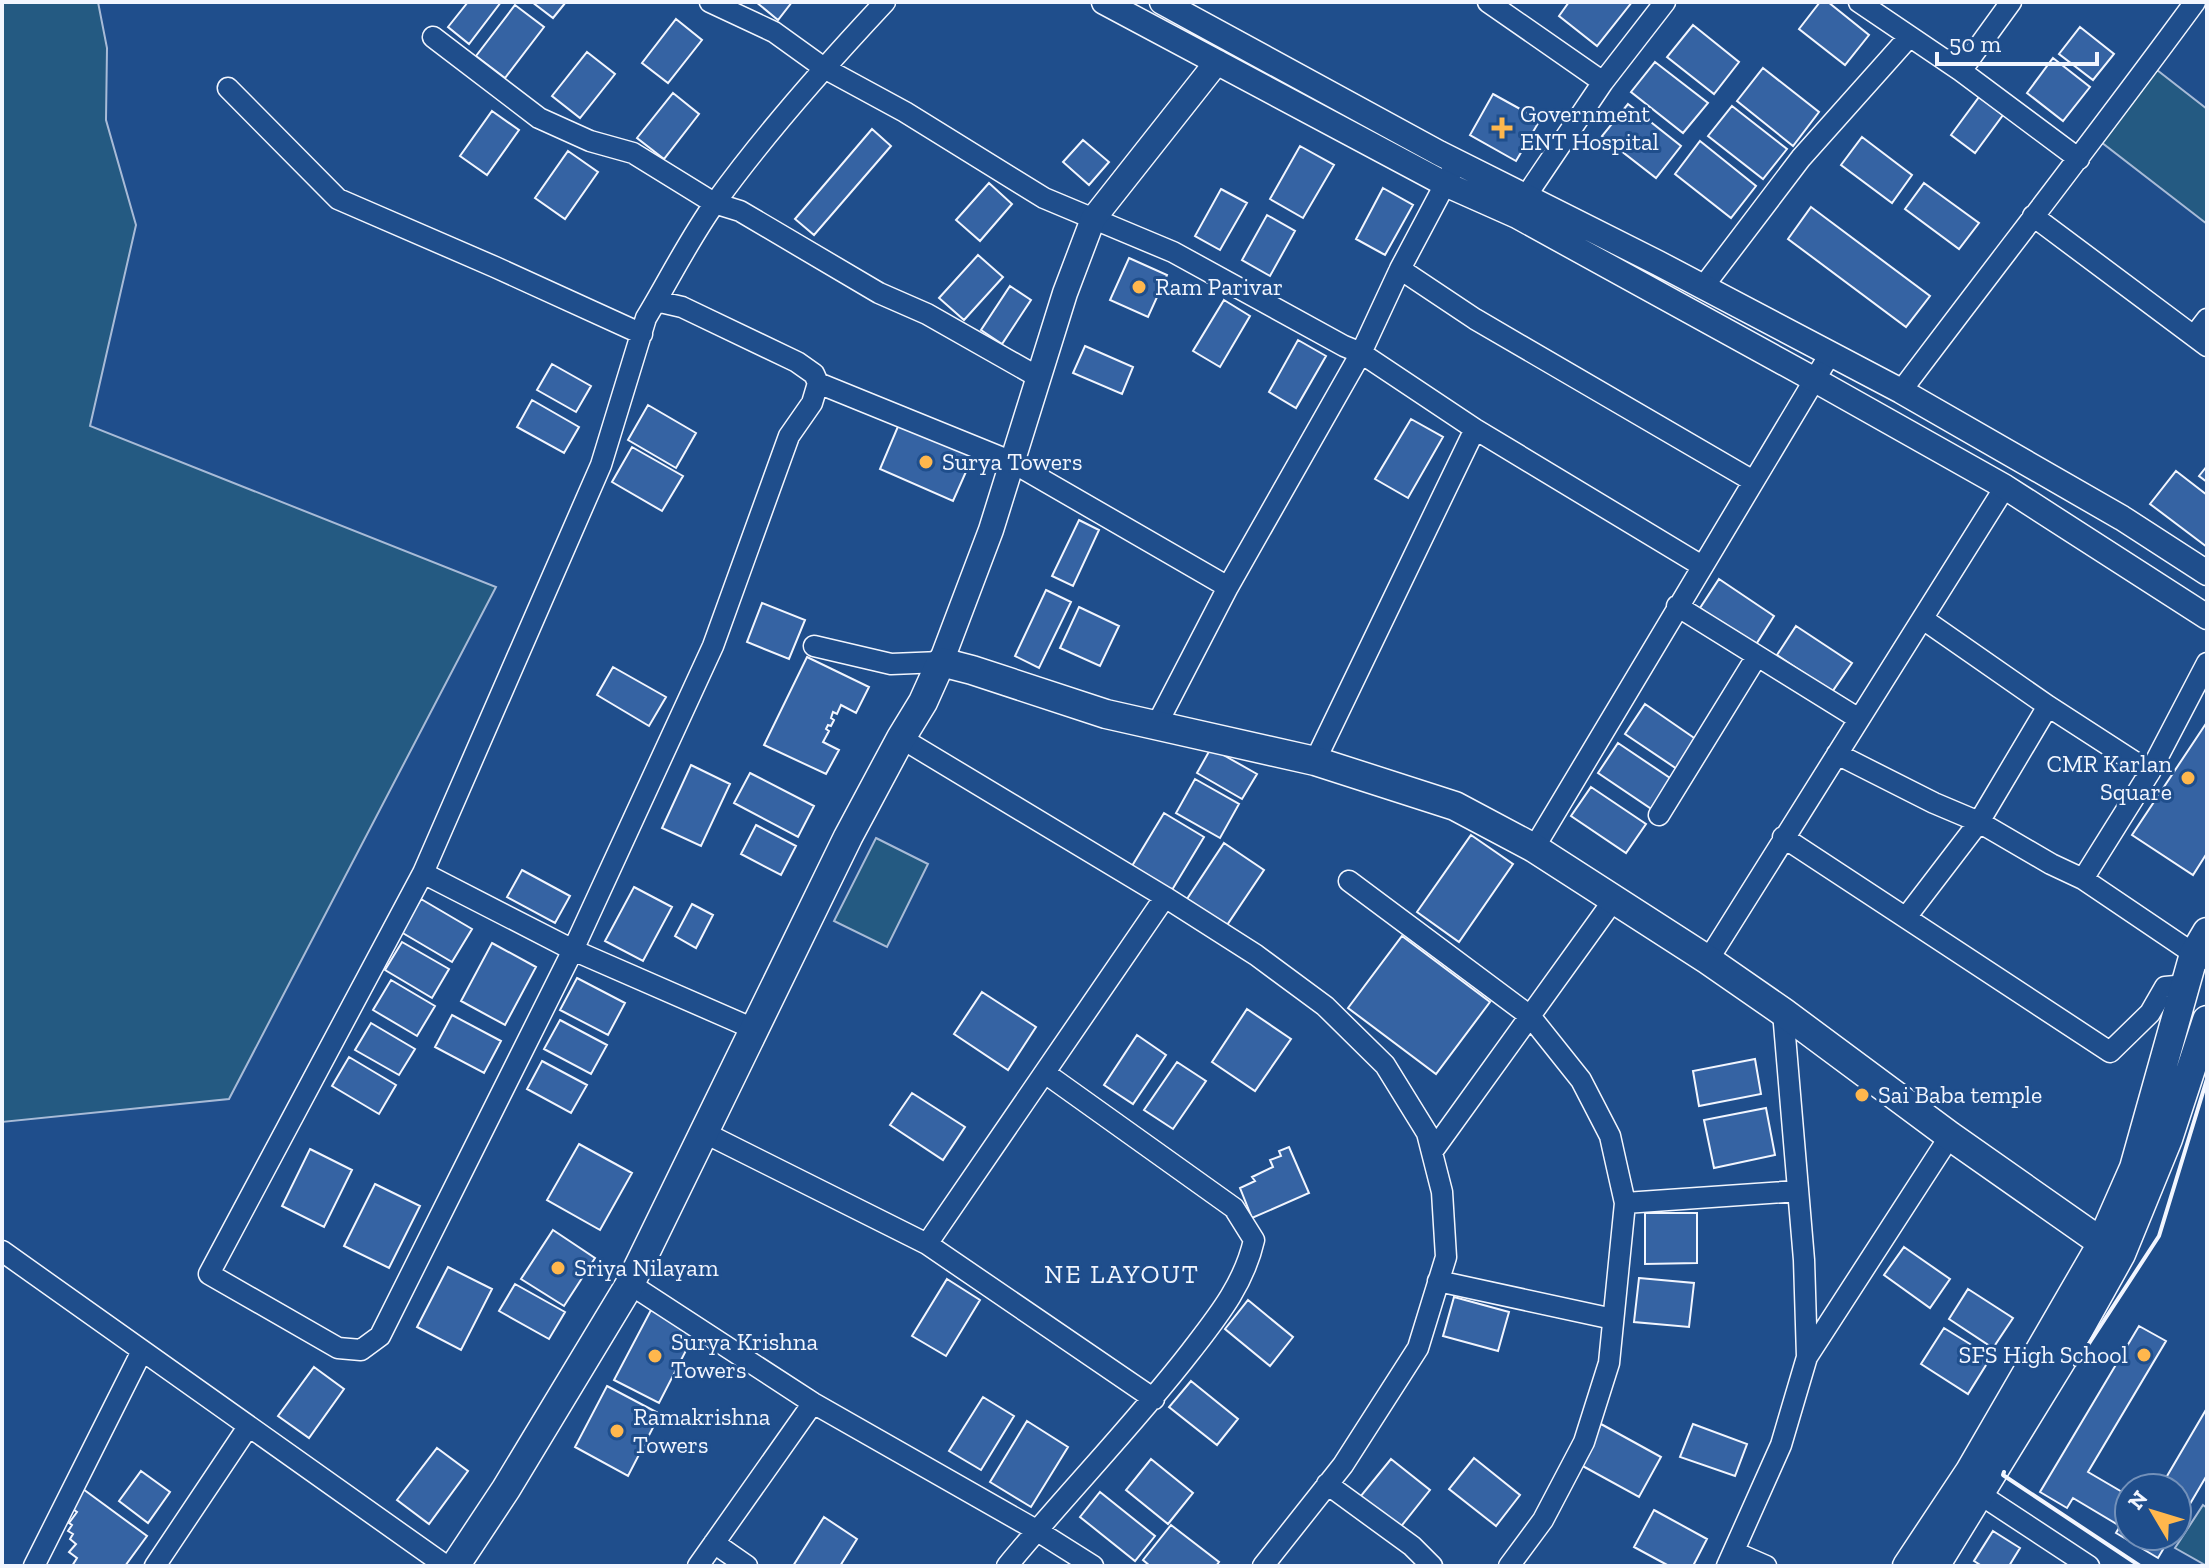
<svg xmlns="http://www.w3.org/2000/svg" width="2209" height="1568" font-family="'Zilla Slab',serif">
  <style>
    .green { fill: #245a82; stroke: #a8bbd7; stroke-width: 2 }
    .building { fill: #3563a3; stroke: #f2f6ff; stroke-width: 2 }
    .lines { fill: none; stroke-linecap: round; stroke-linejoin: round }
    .minor-casing { stroke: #f2f6ff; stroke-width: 23 }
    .tertiary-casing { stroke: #f2f6ff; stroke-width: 27 }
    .secondary-casing { stroke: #f2f6ff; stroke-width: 31 }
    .minor { stroke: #1f4e8c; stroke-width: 20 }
    .tertiary { stroke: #1f4e8c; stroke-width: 24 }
    .secondary { stroke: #1f4e8c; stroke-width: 28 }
    .wall { stroke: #f2f6ff; stroke-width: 4 }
    .poi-dot { fill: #ffb74d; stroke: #1f4e8c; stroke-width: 3 }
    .labels { text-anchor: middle; stroke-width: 6; stroke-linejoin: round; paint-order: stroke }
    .poi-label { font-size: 24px; fill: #f2f6ff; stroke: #1f4e8c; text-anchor: start }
    .neighbourhood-label { font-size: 26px; letter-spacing: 2px; fill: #f2f6ff; stroke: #1f4e8c }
  </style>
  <rect width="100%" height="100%" fill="#1f4e8c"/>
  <path class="green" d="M2 2H98L107 48 106 120 136 225 90 426 496 587 229 1099 2 1122Z
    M2157 70 2207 109V224L2101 142Z
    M876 838 928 864 887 947 834 921Z
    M2203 1505 2207 1508V1566L2175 1548Z"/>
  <path class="building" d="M468 2H501L469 44 448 27Z
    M532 2H566L553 18Z
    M756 2H792L778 20Z
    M1569 2H1632L1597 46 1559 16Z
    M1820 2H1828L1869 35 1845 65 1799 29Z
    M515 5 544 27 505 78 476 56Z
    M676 19 702 40 668 83 642 63Z
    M1693 25 1739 62 1714 94 1667 57Z
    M2080 27 2114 54 2093 80 2059 54Z
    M587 52 615 74 580 118 552 96Z
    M2053 58 2090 87 2063 121 2027 93Z
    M1655 62 1708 103 1683 133 1631 92Z
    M1763 68 1819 112 1793 146 1737 101Z
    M673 93 699 114 664 159 637 138Z
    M1493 94 1540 120 1516 161 1470 135Z
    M1979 97 2003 115 1975 153 1951 135Z
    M1628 104 1681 146 1656 178 1602 136Z
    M1732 106 1787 149 1763 179 1708 136Z
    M492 111 519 130 487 175 460 156Z
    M872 129 891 146 814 235 795 219Z
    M1862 137 1912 175 1892 203 1841 165Z
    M1083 140 1109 162 1089 185 1063 162Z
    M1700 141 1756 186 1731 218 1675 174Z
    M1300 146 1334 165 1303 218 1270 199Z
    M568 151 598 172 565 219 535 198Z
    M989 183 1012 204 980 241 956 220Z
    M1924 183 1979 223 1959 249 1905 209Z
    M1383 188 1413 205 1385 255 1356 239Z
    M1221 189 1247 203 1220 250 1195 236Z
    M1811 207 1930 296 1906 327 1788 239Z
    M1267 215 1295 231 1270 276 1242 260Z
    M978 255 1003 277 964 320 939 298Z
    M1129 258 1167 275 1148 317 1110 300Z
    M1010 286 1031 300 1002 344 981 330Z
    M1224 300 1250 316 1220 367 1193 351Z
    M1298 340 1326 356 1296 408 1269 392Z
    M1085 346 1133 367 1122 394 1073 373Z
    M552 364 591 386 576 412 537 390Z
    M532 400 579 427 564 453 517 427Z
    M648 405 696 433 676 468 628 440Z
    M1411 419 1443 437 1408 498 1375 479Z
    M899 424 973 456 953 501 880 469Z
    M632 447 683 476 662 511 612 482Z
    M2207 466V482L2199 476Z
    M2176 471 2207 495V547L2150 504Z
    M1079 520 1099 530 1073 586 1052 576Z
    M1719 579 1774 616 1755 646 1700 608Z
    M1046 590 1071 602 1039 668 1015 656Z
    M762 603 805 620 789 659 747 642Z
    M1079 607 1119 626 1100 666 1060 648Z
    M1796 626 1852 663 1832 692 1777 655Z
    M807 657 869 687 856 713 841 705 837 714 833 712 831 718 834 720 831 726 828 725 826 729 829 731 823 742 839 750 826 774 764 745Z
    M613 667 666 697 649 726 597 695Z
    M1645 704 1700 742 1680 771 1625 734Z
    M2207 722V853L2193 875 2132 835Z
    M1618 743 1673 780 1653 810 1598 773Z
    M1211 748 1257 774 1242 799 1197 773Z
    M691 765 730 784 701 846 662 828Z
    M750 773 814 806 798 837 734 803Z
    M1195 779 1239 804 1220 838 1176 813Z
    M1591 787 1646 824 1626 853 1571 816Z
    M1164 813 1204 837 1172 890 1132 866Z
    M756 825 796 846 781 875 741 854Z
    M1471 835 1513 864 1459 942 1417 912Z
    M1224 843 1264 870 1225 928 1185 902Z
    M522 870 570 896 555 923 507 897Z
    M634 887 672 907 643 961 605 941Z
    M421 899 472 929 452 962 401 932Z
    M692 904 713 915 696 948 675 936Z
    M1402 936 1490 1002 1436 1074 1348 1008Z
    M402 942 449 969 432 998 385 970Z
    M492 943 536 967 505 1025 461 1001Z
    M577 978 625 1003 608 1035 560 1010Z
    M391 980 435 1006 417 1036 373 1010Z
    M982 992 1036 1027 1008 1070 954 1034Z
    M1247 1009 1291 1039 1255 1091 1212 1062Z
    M452 1015 501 1041 484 1073 435 1047Z
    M560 1020 607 1045 591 1074 544 1049Z
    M371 1023 415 1049 399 1075 355 1050Z
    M1137 1035 1166 1055 1133 1104 1104 1085Z
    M349 1057 396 1085 379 1114 332 1086Z
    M1755 1059 1761 1094 1699 1106 1693 1071Z
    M542 1061 587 1085 571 1113 527 1089Z
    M1177 1062 1206 1081 1173 1129 1144 1110Z
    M912 1093 965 1127 943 1160 890 1125Z
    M1766 1108 1775 1155 1714 1168 1704 1120Z
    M579 1144 632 1173 600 1230 547 1200Z
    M1289 1147 1309 1193 1252 1218 1240 1188 1255 1181 1252 1177 1273 1167 1270 1160 1281 1156 1279 1151Z
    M310 1149 352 1170 324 1227 282 1206Z
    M375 1184 420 1206 389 1268 344 1246Z
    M1645 1213H1697V1263L1645 1264Z
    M553 1230 595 1258 564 1306 521 1279Z
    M1904 1247 1950 1279 1930 1308 1884 1275Z
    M448 1267 492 1289 461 1350 417 1327Z
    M1639 1278 1694 1283 1689 1327 1634 1322Z
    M947 1279 980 1300 946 1356 912 1336Z
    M515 1284 565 1312 549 1339 499 1311Z
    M1968 1289 2013 1318 1993 1348 1949 1319Z
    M1454 1297 1509 1312 1498 1351 1443 1336Z
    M1248 1300 1293 1337 1270 1366 1225 1329Z
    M651 1310 695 1333 659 1403 614 1380Z
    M2139 1326 2166 1341 2088 1472 2129 1496V1536H2171L2158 1558 2116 1533 2120 1526 2073 1498 2067 1508 2040 1492Z
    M1944 1328 1991 1357 1968 1394 1921 1364Z
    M314 1367 344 1389 309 1438 278 1416Z
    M1191 1381 1238 1419 1217 1445 1169 1407Z
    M607 1386 660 1414 628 1476 575 1447Z
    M983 1397 1014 1416 981 1470 949 1451Z
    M2207 1408V1475L2177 1526V1488H2160Z
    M1027 1421 1068 1447 1031 1507 990 1482Z
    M1601 1424 1661 1457 1639 1497 1579 1464Z
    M1693 1424 1747 1444 1735 1476 1680 1457Z
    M437 1448 468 1471 429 1524 397 1500Z
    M1474 1458 1520 1495 1496 1526 1449 1489Z
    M1151 1459 1193 1493 1168 1524 1126 1490Z
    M1391 1459 1430 1490 1399 1529 1360 1497Z
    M141 1471 170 1492 148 1523 119 1501Z
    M83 1489 147 1536 125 1566H72L77 1558 69 1552 76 1544 70 1539 73 1534 68 1531 72 1525 69 1523 77 1512 70 1507Z
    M1100 1492 1155 1536 1135 1561 1080 1517Z
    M1654 1510 1707 1539 1693 1566H1669L1634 1547Z
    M824 1517 857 1539 840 1566H793Z
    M1171 1525 1219 1562 1216 1566H1150L1143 1560Z
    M1993 1531 2020 1548 2009 1566H1982L1974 1561Z"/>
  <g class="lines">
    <defs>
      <path id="minor" d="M710 2 774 32 824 68 905 112 1044 198 1173 252 1344 346 1361 353 1475 429 1702 566
        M1488 2 1603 82
        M1859 2 1961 71 2079 159
        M433 37 539 118 590 141 633 153 714 203 740 211 879 293 927 314 1038 377
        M1961 71 2011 2
        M228 88 338 199 495 267 642 334
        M1520 208 1526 196 1603 82 1665 2
        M2033 216 2207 346
        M1400 269 1475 319 1753 481
        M1703 287 1801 158 1909 37
        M656 301 682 307 797 362 814 374 818 383 812 403 789 436 713 646 573 950 380 1336 361 1350 338 1348 209 1274 423 873 601 465 646 318C669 280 689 239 715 203 766 132 826 65 885 2
        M2194 336 2207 319
        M818 383 1010 461 1228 587
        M1901 391C1999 261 2099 133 2195 2
        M1677 606 1859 719
        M1923 619 2048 706 2150 772
        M814 646 891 664 941 662
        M1157 724 1228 587 1361 353 1400 269 1452 171
        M901 738 1165 897 1256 955 1325 1006 1385 1065 1427 1133 1442 1192 1446 1257 1418 1348 1343 1465 1263 1566
        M1837 754 1934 803 1979 822 2051 864 2083 879 2194 954 2206 959
        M1315 761 1475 429
        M1659 815 1757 656
        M1783 837 2110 1052 2150 1013 2165 987 2186 985
        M1534 848 1830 354
        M423 873 573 950 754 1029
        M2083 879 2150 772 2207 663
        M1349 881 1530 1016 1581 1080 1610 1136 1625 1203 1609 1363 1584 1442 1543 1520 1509 1566
        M1907 916 1979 822 2048 706
        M1708 960 2005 487
        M703 1132 927 1244 1154 1399
        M1432 1152 1615 898
        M1625 1203 1798 1191
        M927 1244 1165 897
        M2 1251 446 1566
        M1438 1281 1613 1319
        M630 1284 813 1403 1036 1530 1093 1566
        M1807 1357 1950 1136
        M1327 1484 1412 1546 1432 1566
        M1969 1487 2089 1566
        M714 1543 747 1566
        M1734 1552 1766 1566
        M34 1566 142 1351
        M155 1566 248 1427
        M698 1566 813 1403
        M1007 1566C1067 1493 1133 1426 1191 1351 1218 1316 1244 1284 1254 1240L1234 1208 1045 1073
        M1727 1566 1781 1445 1807 1357 1804 1260 1783 1012"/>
      <path id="tertiary" d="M1104 2 1445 184 1517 216 1815 380 2005 487 2207 617
        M1162 2 1439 153 1658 263 1901 391 2122 518 2207 573
        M941 662 991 530 1065 293 1093 219 1217 62"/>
      <path id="secondary" d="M455 1566 506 1489 630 1284 848 837 901 738 923 702 941 662 972 670 1106 714 1315 761 1455 806 1534 848 1708 960 1783 1012 1950 1136 2101 1242
        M1907 1566 1970 1471 2097 1252 2134 1168 2194 954 2207 932
        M1935 1566 2063 1358 2121 1254 2168 1139 2207 1020"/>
    </defs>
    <use href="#minor" class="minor-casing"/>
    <use href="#tertiary" class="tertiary-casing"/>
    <use href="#secondary" class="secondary-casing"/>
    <use href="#minor" class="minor"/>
    <use href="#tertiary" class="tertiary"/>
    <use href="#secondary" class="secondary"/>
    <path class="wall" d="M2075 1365 2159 1236 2207 1079
      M2004 1472 2003 1475 2140 1566"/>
  </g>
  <g class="poi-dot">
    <path d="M1498 116h8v8h8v8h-8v8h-8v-8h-8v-8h8z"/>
    <circle cx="1139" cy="287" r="8"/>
    <circle cx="926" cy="462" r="8"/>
    <circle cx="2188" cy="778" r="8"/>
    <circle cx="1862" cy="1095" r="8"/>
    <circle cx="558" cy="1268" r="8"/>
    <circle cx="2144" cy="1355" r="8"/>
    <circle cx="655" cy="1356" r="8"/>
    <circle cx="617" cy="1431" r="8"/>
  </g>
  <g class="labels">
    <g class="poi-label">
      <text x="1520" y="122">Government<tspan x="1520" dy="28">ENT Hospital</tspan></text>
      <text x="1155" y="295">Ram Parivar</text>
      <text x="942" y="470">Surya Towers</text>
      <text x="2172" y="772" text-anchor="end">CMR Karlan<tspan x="2172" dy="28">Square</tspan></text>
      <text x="1878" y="1103">Sai Baba temple</text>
      <text x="574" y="1276">Sriya Nilayam</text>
      <text x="671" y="1350">Surya Krishna<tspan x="671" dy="28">Towers</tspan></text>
      <text x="2128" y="1363" text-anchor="end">SFS High School</text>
      <text x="633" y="1425">Ramakrishna<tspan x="633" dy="28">Towers</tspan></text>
    </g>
    <g class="neighbourhood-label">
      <text x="1122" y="1283">NE LAYOUT</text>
    </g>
  </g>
  <rect width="2209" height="1568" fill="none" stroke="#f2f6ff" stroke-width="8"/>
  <g transform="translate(2153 1512) rotate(308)"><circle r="38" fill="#1f4e8c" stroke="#7391ba" stroke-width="2"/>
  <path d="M0-6L14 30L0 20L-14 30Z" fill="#ffb74d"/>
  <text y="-12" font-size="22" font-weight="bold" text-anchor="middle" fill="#f2f6ff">N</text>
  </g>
  <path d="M1937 52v12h160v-12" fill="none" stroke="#f2f6ff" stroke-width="4"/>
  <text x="1949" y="52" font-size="24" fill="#f2f6ff" stroke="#1f4e8c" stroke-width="6" paint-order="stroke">50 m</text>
</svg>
